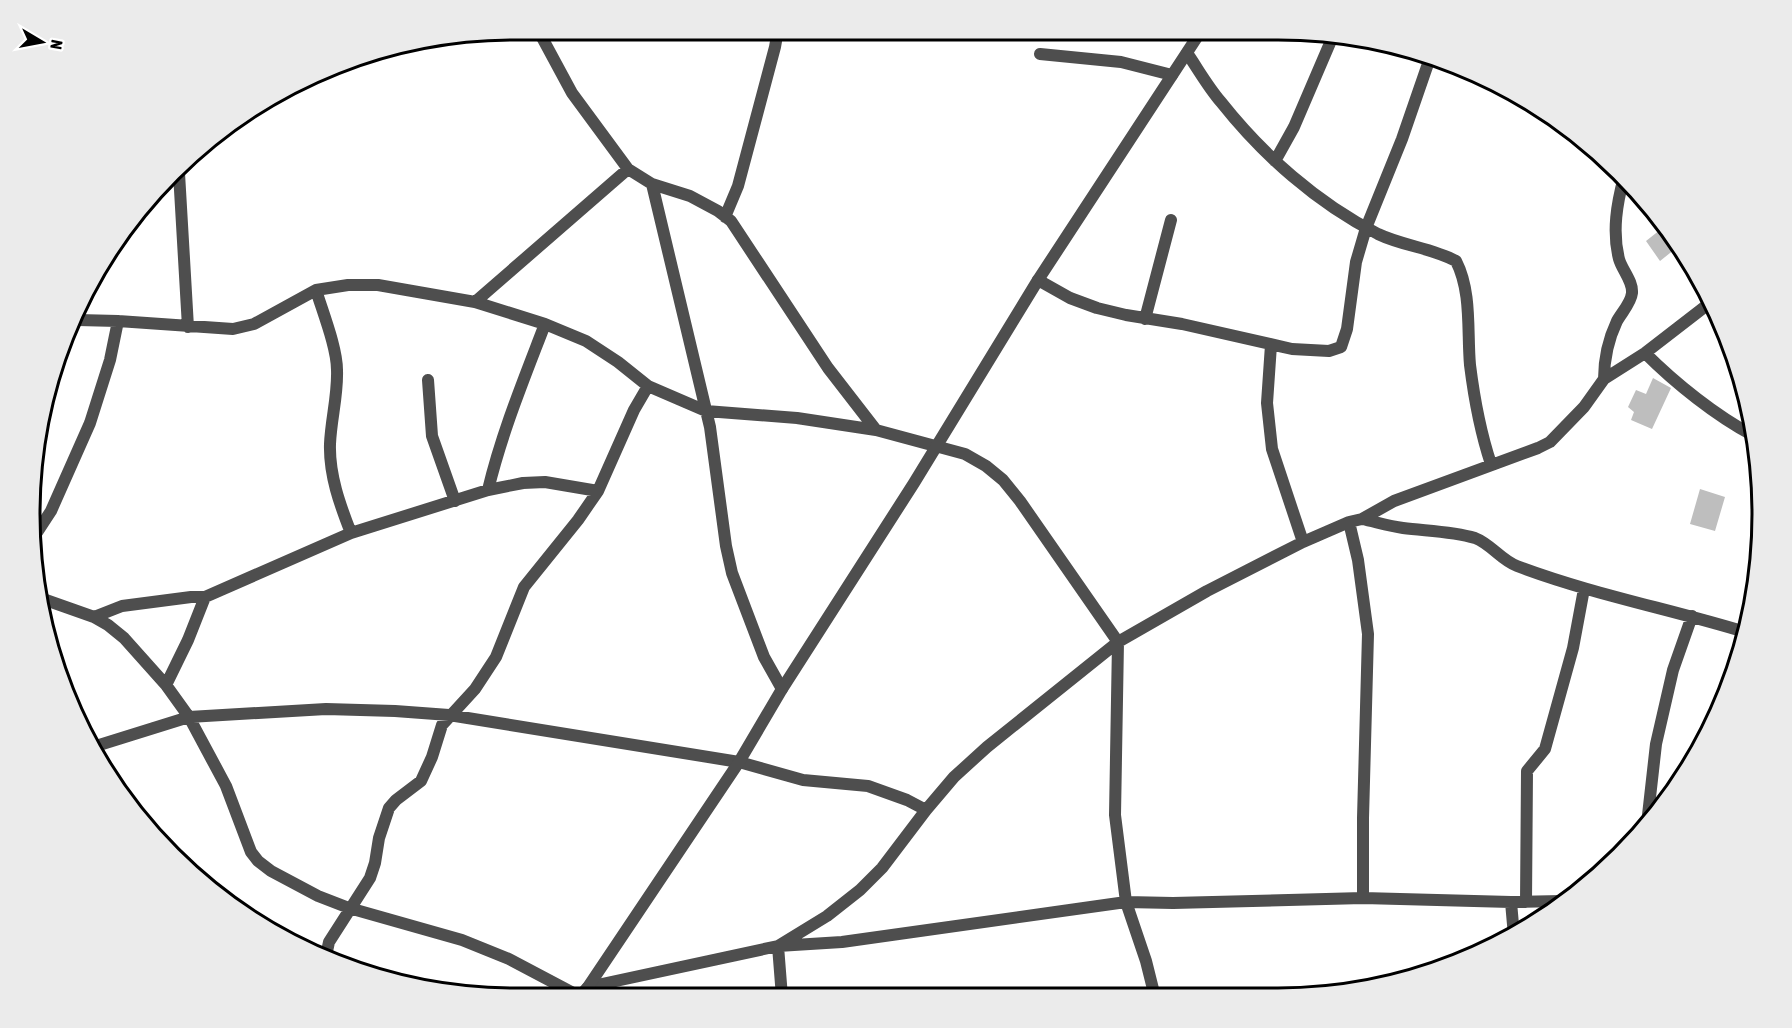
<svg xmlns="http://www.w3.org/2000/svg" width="1792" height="1028" font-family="'Asap Condensed',sans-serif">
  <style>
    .building { fill: #bebebe }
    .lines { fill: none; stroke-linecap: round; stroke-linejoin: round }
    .minor { stroke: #4e4e4e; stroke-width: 12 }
    .tertiary { stroke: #4e4e4e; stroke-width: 12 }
    .rim { fill: none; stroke: #000; stroke-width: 3 }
  </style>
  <rect width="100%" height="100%" fill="#fff"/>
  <path class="building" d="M1665 226 1680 245 1660 261 1646 241Z
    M1653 378 1671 388 1652 429 1631 420 1634 412 1628 407 1636 390 1646 394Z
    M1700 489 1725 497 1715 531 1690 524Z"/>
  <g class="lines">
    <path class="minor" d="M538 30 572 93 628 169 652 184 690 196 718 211 731 221 828 368 876 430 965 454 986 466 1003 480 1020 501 1118 642 1115 815 1126 902 1146 961 1155 997
      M1187 53C1198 69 1208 87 1221 102 1263 155 1317 203 1378 234 1403 246 1432 248 1456 261 1472 292 1467 332 1470 365 1474 397 1481 434 1491 464
      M1040 54 1121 62 1172 75
      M1275 161 1294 127 1333 36
      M179 173 188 327
      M652 184 710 427 726 546 732 573 764 657 782 689
      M725 217 738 186 775 47 778 30
      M1038 280 1070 298 1097 308 1126 315 1182 324 1292 349 1329 351 1341 347 1347 329 1356 262 1366 228 1402 139 1431 55
      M316 290C323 313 337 348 337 370 338 395 331 419 330 444 329 475 340 505 351 533
      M475 302 628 169
      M1145 319 1171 220
      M78 320 118 321 233 329 254 324 316 290 348 285H378L475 302 545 324 586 341 618 362 648 386 706 411 797 418 876 430
      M1271 345 1267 403 1272 449 1303 542
      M1645 353C1675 383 1716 416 1754 436
      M1604 379C1604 359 1608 340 1617 321 1622 312 1631 303 1632 293 1633 281 1622 270 1619 259 1612 231 1617 203 1624 177
      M428 380 432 436 455 501
      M488 490C502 432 524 379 545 324
      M1362 519C1376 522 1389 526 1403 528 1427 531 1452 531 1475 538 1491 544 1501 560 1517 566 1591 594 1670 609 1745 632
      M1349 522 1358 560 1368 634 1363 818V898
      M32 540 51 511 90 423 110 360 118 321
      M43 599 94 617 108 625 124 638 166 685 189 717 226 786 251 852 258 861 271 871 318 896 349 908 462 940 509 959 579 996
      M94 617 122 606 191 597H205L351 533 488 490 523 483 545 482 598 491
      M166 685 188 640 205 597
      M96 746 189 717 326 709 395 711 449 715 739 762 803 780 868 786 907 800 926 810
      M1647 824 1656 744 1673 670 1692 616
      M1511 902 1514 936
      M1526 902 1527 771 1545 749 1573 648 1584 589
      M326 956 329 942 370 878 375 863 379 838 389 808 396 800 421 781 432 757 442 725 475 689 496 657 524 587 578 520 598 491 634 410 648 386
      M588 987 778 946 842 942 1126 902 1173 903 1363 898 1511 902 1562 901
      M782 997 778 946 827 916 860 890 882 868 926 810 954 777 987 747 1118 642 1207 591 1303 542 1349 522 1362 519 1394 501 1538 448 1550 442 1584 407 1604 379 1645 353 1711 302"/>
    <path class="tertiary" d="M579 997 588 987 739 762 782 689 914 483 1038 280 1201 31"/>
  </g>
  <path d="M0 0H1792V1028H0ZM514 40H1278A474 474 0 0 1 1752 514V514A474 474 0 0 1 1278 988H514A474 474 0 0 1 40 514V514A474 474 0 0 1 514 40Z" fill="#ebebeb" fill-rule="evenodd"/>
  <path class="rim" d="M514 40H1278A474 474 0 0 1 1752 514V514A474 474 0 0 1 1278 988H514A474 474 0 0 1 40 514V514A474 474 0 0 1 514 40Z"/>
  <g transform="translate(42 42) rotate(100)" stroke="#ffffff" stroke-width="4.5" paint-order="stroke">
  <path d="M0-4.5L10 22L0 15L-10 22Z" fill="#000000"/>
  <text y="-9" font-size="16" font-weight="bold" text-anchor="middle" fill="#000000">N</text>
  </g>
</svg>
